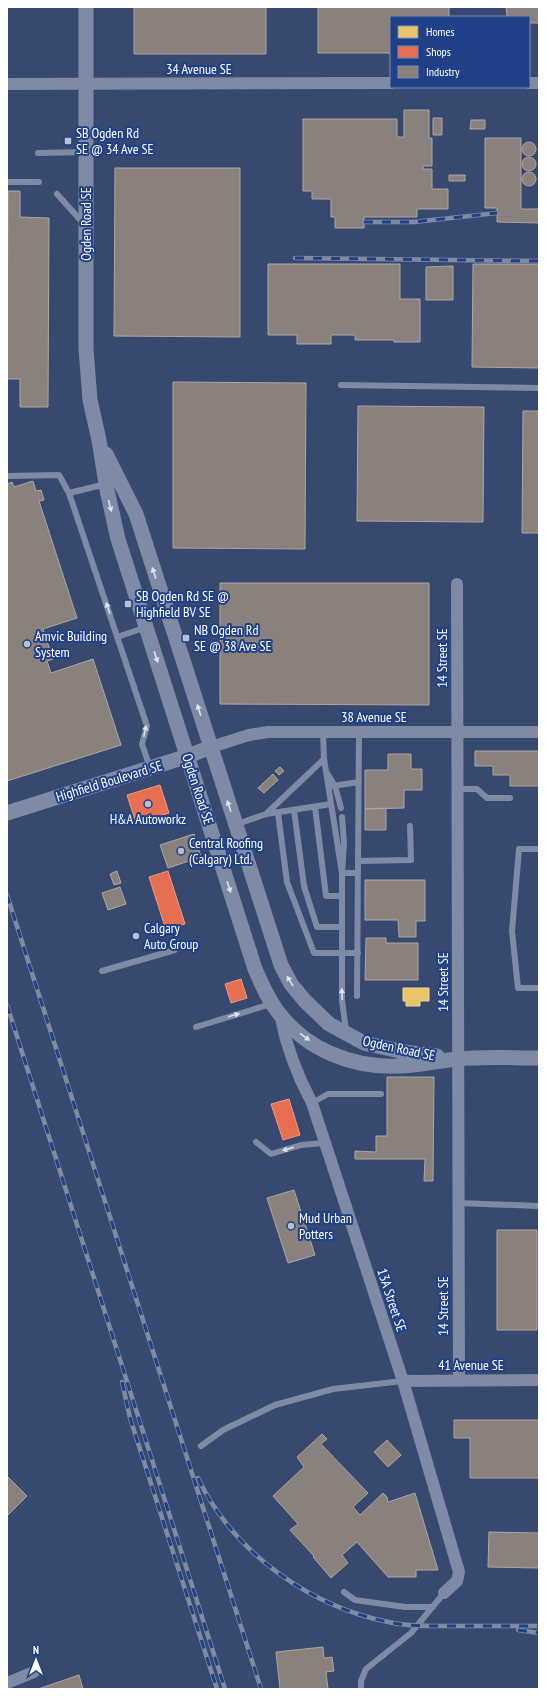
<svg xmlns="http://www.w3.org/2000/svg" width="546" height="1696" font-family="'PT Sans Narrow',sans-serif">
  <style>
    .homes { fill: #e9c46a; stroke: #f0d697 }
    .shops { fill: #e76f51; stroke: #ee9a85 }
    .industry { fill: #8a817c; stroke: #ada7a3 }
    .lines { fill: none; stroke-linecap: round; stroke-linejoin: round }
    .service { stroke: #7f8aa5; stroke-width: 6 }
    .minor { stroke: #7f8aa5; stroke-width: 12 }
    .tertiary { stroke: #7f8aa5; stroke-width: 15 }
    .rail-casing { stroke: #7f8aa4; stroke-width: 4.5 }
    .rail { stroke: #204188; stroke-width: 3; stroke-dasharray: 9; stroke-linecap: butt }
    .oneway { fill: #dfe2e8 }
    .poi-dot { fill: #b9bfcd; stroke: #204188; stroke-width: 1.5 }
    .labels { text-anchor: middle; stroke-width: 4; stroke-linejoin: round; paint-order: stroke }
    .street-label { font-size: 14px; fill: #fff; stroke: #204188 }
    .poi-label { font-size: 14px; fill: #fff; stroke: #204188; text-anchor: start }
  </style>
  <rect width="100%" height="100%" fill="#384970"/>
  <path class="homes" d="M403 988H429V1001H420V1006H406V1001H403Z"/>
  <path class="shops" d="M160 785 169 813 136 823 127 795Z
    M168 871 185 924 166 930 149 877Z
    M241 979 247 998 231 1003 225 984Z
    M289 1099 300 1135 283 1140 271 1104Z"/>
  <path class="industry" d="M134 7H266V54H134Z
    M318 7H449V17H391V53H318Z
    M506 7H539V23H529V17H507Z
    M404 110H429V138H432V166H423V169H432V189H448V209H417V217H364V228H335V217H331V199H312V191H303V119H397V137H404Z
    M433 118H442V135H433Z
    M471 120H485V129H470Z
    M485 138H521V209H539V223L497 222V208H485Z
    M522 149a7 7 0 1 1 14 0a7 7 0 1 1-14 0Z
    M522 164a7 7 0 1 1 14 0a7 7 0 1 1-14 0Z
    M115 168H240V337L114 336Z
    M522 179a7 7 0 1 1 14 0a7 7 0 1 1-14 0Z
    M449 175H465V181H449Z
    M8 191H20V217L49 218 48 407H20V379H7Z
    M268 264H400V299H420V342H394V340H355V335H331V344H297V335H268Z
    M473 264H539V368L472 367Z
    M453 266V300H426V267Z
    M173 382 306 383 305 549 173 548Z
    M358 406 484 407 483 522 357 521Z
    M523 411H539V533H522Z
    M33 481 36 491 41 490 44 500 39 501 77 618 43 629 53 659 47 661 51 673 93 659 121 745 7 781V484L12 482 14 487Z
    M220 583H429V705L220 704Z
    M475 751H539V786H510V775H493V766H475Z
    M388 754H411V769H422V790H404V808L365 809V770H388Z
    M280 767 284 771 279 775 275 771Z
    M273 774 278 780 264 793 258 788Z
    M386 808V830H365V809Z
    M194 834 201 857 168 868 160 845Z
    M117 871 121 883 114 885 110 874Z
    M365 880H425V921H416V937H399L398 920H365Z
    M120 887 126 904 108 910 102 893Z
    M366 938H386V943H418V980H365Z
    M387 1077H434L433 1181H424L425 1159H355V1151L376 1152V1136H387Z
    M294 1190 315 1255 288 1263 267 1198Z
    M497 1230H537V1330H497Z
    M454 1420H539V1478H470V1438H454Z
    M322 1434 327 1439 321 1444 368 1493 353 1507 360 1515 383 1493 387 1497 388 1502 415 1493 438 1570H416V1577H388L357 1542 342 1555 348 1563 331 1578 313 1557 314 1556 290 1530 298 1524 273 1496 304 1467 297 1457Z
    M387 1440 401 1455 388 1467 374 1452Z
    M7 1476 27 1496 7 1516Z
    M489 1532 539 1533V1568L488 1567Z
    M323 1647 324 1658 332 1657 334 1671 326 1672 328 1689H280L276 1652Z
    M79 1675 83 1689H38Z"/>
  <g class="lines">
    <path class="service" d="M38 153 86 152
      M7 182H39
      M57 194 84 224
      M341 385 539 388
      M7 476 59 475 69 493 147 726 142 744 150 768
      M69 493 106 484
      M117 637 147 627
      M323 732 324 759 342 873V1000L346 1031
      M327 773 335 786 341 808
      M333 786 359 782
      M457 789H477L487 798H510
      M315 807 326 896H341
      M294 810 304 886 317 927H341
      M278 813 287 882 314 953H358
      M266 814 324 759
      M342 817 344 843 342 873H358
      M235 825 266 814 331 804
      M539 849H519L512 931 518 988H539
      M358 861 411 860 410 826
      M102 971 175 950
      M357 996 359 732
      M196 1027 271 1004
      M312 1103 328 1094H381
      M256 1142 271 1154 301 1145 324 1143
      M458 1203 539 1206
      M201 1446 223 1430 275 1405 333 1389 403 1381
      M344 1592 355 1600 405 1607H433
      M361 1689V1681L366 1669 411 1633 444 1593"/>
    <path class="minor" d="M529 83H539
      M7 84 391 83
      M457 584 459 1380
      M211 747 249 735 268 732H539
      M280 1014C286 1046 297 1075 312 1103L403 1381 459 1572 457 1581 444 1593
      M403 1381 539 1380
      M7 1683 34 1672"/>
    <path class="tertiary" d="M86 7V349L90 400 99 440 107 490 118 539 255 969C262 985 268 999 278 1012 306 1050 353 1068 399 1066 418 1066 437 1061 457 1059 484 1056 512 1058 539 1058
      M106 454 136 514 281 965 291 984 305 1001 329 1024 364 1043 404 1052 437 1056
      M7 813 188 756 211 747"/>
    <defs>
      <path id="rail" d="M364 222H414L497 213
        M295 258 539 261
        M7 895 261 1689
        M7 1005 225 1689
        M122 1382 130 1418 217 1689
        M198 1478C234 1554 312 1608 393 1623 414 1627 436 1626 457 1626 484 1626 512 1626 539 1626
        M518 1630 539 1633"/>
    </defs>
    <use href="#rail" class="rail-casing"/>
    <use href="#rail" class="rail"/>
  </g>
  <defs><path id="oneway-solid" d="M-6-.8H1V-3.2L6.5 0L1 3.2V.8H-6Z"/></defs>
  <g class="oneway">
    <use href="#oneway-solid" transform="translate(110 506) rotate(76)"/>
    <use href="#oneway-solid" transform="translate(154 573) rotate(-108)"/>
    <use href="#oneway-solid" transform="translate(108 608) rotate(-109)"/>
    <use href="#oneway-solid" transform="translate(156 657) rotate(72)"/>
    <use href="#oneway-solid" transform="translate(199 710) rotate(-108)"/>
    <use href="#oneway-solid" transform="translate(145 731) rotate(-78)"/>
    <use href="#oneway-solid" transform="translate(229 806) rotate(-108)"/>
    <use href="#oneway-solid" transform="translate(229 887) rotate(72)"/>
    <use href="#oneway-solid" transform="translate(290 981) rotate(-122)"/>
    <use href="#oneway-solid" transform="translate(342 994) rotate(-92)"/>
    <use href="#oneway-solid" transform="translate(234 1015) rotate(-16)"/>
    <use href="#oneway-solid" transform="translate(305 1037) rotate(36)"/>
    <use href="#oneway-solid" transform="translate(288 1149) rotate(164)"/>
  </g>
  <g class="poi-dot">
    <rect x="64" y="137" width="8" height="8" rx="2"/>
    <rect x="124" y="600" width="8" height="8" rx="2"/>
    <rect x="182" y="634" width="8" height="8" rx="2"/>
    <circle cx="27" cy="644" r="4"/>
    <circle cx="148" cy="804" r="4"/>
    <circle cx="181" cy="851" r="4"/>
    <circle cx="136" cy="936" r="4"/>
    <circle cx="291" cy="1226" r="4"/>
  </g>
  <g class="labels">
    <g class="street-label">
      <text x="199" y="74">34 Avenue SE</text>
      <text transform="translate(86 224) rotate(-90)" y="5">Ogden Road SE</text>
      <text transform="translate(442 658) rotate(-90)" y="5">14 Street SE</text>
      <text x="374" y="722">38 Avenue SE</text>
      <text transform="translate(109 781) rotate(-17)" y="5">Highfield Boulevard SE</text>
      <text transform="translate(198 789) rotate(72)" y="5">Ogden Road SE</text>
      <text transform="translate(443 982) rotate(-90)" y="5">14 Street SE</text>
      <text transform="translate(399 1048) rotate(12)" y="5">Ogden Road SE</text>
      <text transform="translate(392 1300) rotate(72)" y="5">13A Street SE</text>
      <text transform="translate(443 1306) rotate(-90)" y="5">14 Street SE</text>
      <text x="471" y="1370">41 Avenue SE</text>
    </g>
    <g class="poi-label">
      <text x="76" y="138">SB Ogden Rd<tspan x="76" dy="16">SE @ 34 Ave SE</tspan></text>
      <text x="136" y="601">SB Ogden Rd SE @<tspan x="136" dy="16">Highfield BV SE</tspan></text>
      <text x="194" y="635">NB Ogden Rd<tspan x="194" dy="16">SE @ 38 Ave SE</tspan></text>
      <text x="35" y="641">Amvic Building<tspan x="35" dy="16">System</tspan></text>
      <text x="148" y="824" text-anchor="middle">H&amp;A Autoworkz</text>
      <text x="189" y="848">Central Roofing<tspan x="189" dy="16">(Calgary) Ltd.</tspan></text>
      <text x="144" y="933">Calgary<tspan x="144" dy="16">Auto Group</tspan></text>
      <text x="299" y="1223">Mud Urban<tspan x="299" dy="16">Potters</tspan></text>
    </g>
  </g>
  <rect width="546" height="1696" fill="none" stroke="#ffffff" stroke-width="16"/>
  <rect x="390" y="16" width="140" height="72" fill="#204188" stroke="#798db8"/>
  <rect x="398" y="26" width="20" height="12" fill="#e9c46a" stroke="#798db8"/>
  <text x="426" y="36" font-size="12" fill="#ffffff">Homes</text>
  <rect x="398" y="46" width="20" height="12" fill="#e76f51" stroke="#798db8"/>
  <text x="426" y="56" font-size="12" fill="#ffffff">Shops</text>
  <rect x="398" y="66" width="20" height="12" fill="#8a817c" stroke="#798db8"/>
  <text x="426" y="76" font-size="12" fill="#ffffff">Industry</text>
  <g transform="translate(36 1660)" stroke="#204188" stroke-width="3" paint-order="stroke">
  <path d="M0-3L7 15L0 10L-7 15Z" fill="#ffffff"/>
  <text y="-6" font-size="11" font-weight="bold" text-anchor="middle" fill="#ffffff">N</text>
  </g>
</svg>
